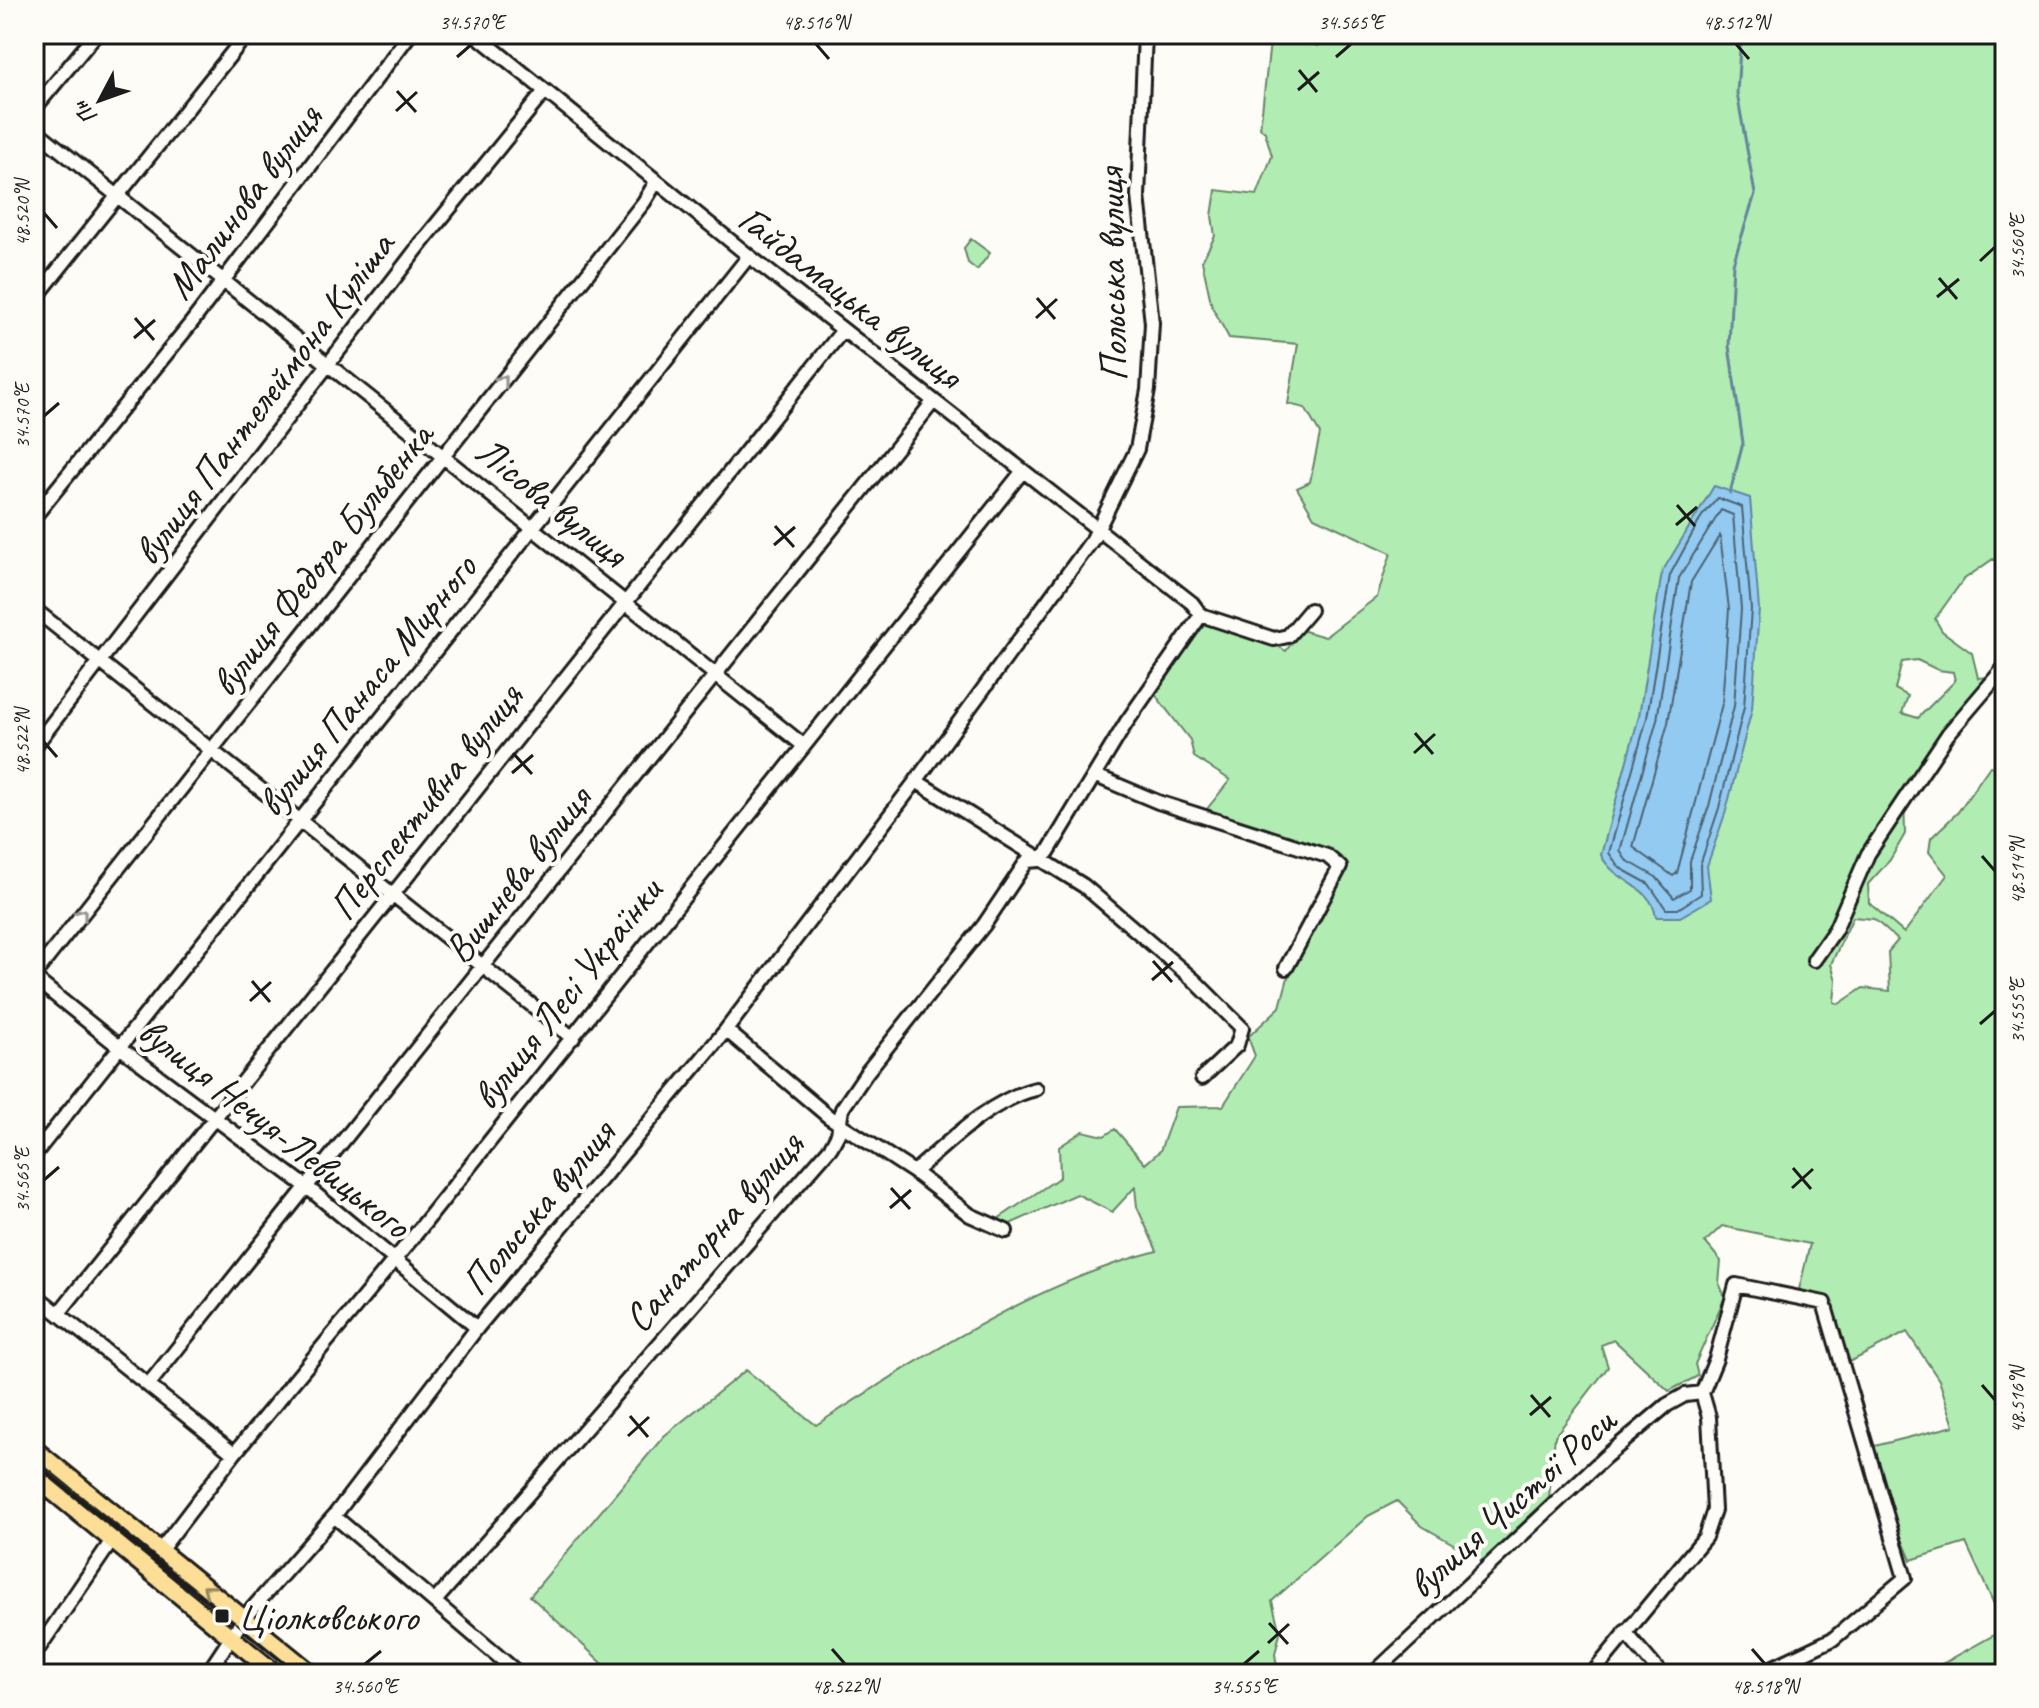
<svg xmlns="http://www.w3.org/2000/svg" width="2039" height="1708" font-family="Caveat,sans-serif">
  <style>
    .green { fill: #b1edb2; stroke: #668467; stroke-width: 2; fill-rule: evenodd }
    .water { fill: #93caf1; stroke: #63849c; stroke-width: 2 }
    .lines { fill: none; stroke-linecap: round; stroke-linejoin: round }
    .shore { stroke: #4c6271; stroke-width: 2 }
    .stream { stroke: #63849c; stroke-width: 3 }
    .minor-casing { stroke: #1c1c1c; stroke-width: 18 }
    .major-casing { stroke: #1c1c1c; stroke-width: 22 }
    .minor { stroke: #fdfcf7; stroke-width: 12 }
    .major { stroke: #fcde96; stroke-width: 16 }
    .tram { stroke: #1c1c1c; stroke-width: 2 }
    .oneway { stroke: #989794 }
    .oneway2 { stroke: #97875f }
    .ticks { fill: none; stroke: #1c1c1c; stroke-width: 3 }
    .poi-dot { fill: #1c1c1c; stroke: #fdfcf7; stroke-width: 3 }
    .labels { text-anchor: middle; stroke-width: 8; stroke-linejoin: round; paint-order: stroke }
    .street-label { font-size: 40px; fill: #1c1c1c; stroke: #fdfcf7 }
    .poi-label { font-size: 40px; fill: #1c1c1c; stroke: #fdfcf7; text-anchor: start }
    .neatline { fill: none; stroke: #1c1c1c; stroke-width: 3 }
    .ticks-label { font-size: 20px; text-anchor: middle; fill: #1c1c1c }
  </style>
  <rect width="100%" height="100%" fill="#fdfcf7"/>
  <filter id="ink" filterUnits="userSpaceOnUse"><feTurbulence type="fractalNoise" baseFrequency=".0125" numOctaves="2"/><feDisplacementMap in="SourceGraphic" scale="16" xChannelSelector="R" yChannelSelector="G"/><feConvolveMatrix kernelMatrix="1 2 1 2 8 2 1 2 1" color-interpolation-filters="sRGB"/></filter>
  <g filter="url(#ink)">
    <path class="green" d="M1271 34 1318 46 1334 34H2005V566L1993 559 1963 580 1935 619 1942 631 1972 653 1978 678 1990 677 1904 793 1905 834 1890 860 1868 884 1869 903 1904 933 1947 875 1929 852 1931 838 1958 812 1990 766 2005 768V1628L1966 1543 1911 1560 1863 1449 1954 1426 1939 1380 1907 1332 1844 1365 1824 1303 1797 1298 1810 1244 1722 1226 1705 1242 1721 1261 1719 1283 1725 1297 1695 1364 1698 1376 1669 1391 1614 1340 1601 1345 1608 1367 1555 1436 1549 1498 1483 1561 1422 1526 1397 1501 1368 1516 1272 1601 1280 1633 1275 1654 1277 1667C1264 1676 1245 1678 1233 1668L1208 1674H614L530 1596 664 1436 746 1370 816 1425C921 1358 1036 1282 1157 1251L1137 1207 1135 1187 1112 1212 1077 1194 1008 1225 995 1221 1060 1177 1059 1147 1083 1131 1104 1136 1115 1129 1145 1164 1160 1151 1176 1107 1223 1106 1255 1056 1248 1037 1280 1007 1290 970 1341 860 1203 814 1230 780 1194 757 1190 740 1154 693 1203 621 1259 635 1286 651 1301 630 1325 637 1377 597 1391 553 1314 517 1297 488 1310 482 1320 434 1305 408 1288 404 1298 344 1229 338 1212 307 1202 261 1215 236 1212 216 1216 190 1257 195 1272 156 1265 132 1260 128ZM1917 660 1938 670 1953 672 1955 681 1918 718 1902 713 1908 696 1895 689 1902 662ZM1853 917 1874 919 1898 940 1888 952 1890 991 1863 988 1839 1004 1834 1002 1836 980 1831 964Z
      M971 239 990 253 977 270 968 263 964 248Z
      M2005 1629V1674H1924Z"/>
    <path class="water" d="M1714 486 1750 498 1759 609 1752 709 1726 811 1707 866 1711 899 1680 917H1656C1651 883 1615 884 1601 855L1639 716 1662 572Z"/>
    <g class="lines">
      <path class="shore" d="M1718 498 1742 507 1751 609 1744 707 1719 808 1700 865 1701 894 1678 909H1666L1649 884 1620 868 1609 853 1647 718 1670 575 1702 516Z
        M1721 510 1733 515 1741 609 1734 706 1709 806 1690 861V889L1674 898 1656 877 1626 860 1620 851 1657 720 1679 578Z
        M1720 535 1729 609 1722 704 1677 873 1673 876 1633 847 1668 723 1691 582Z"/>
      <path class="stream" d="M1730 493 1743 443 1729 346 1733 264 1755 194 1737 93 1741 34"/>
      <defs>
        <path id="minor" d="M34 109 96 34
          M34 129 803 745
          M34 300 247 34
          M34 517 192 322 410 34
          M34 609 573 1038
          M1201 615 1274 639 1288 636 1310 610
          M34 747 423 241 545 91
          M1096 776 1158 802 1327 856 1340 867 1286 968
          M916 781 1084 886 1195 981 1242 1028 1237 1045 1202 1078
          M1814 960 1835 930 1868 854 1948 734 2005 667
          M34 975 644 202 656 182
          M34 978 118 1046 307 1187 477 1328
          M726 1030 829 1117 914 1172C949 1142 990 1100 1036 1089
          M34 1155 749 256
          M914 1172 970 1215 1006 1231
          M34 1294 234 1454
          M59 1313 843 330
          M149 1384 933 402
          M334 1516 519 1674
          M159 1552 234 1454 419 1230 1022 472
          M435 1601 831 1147 838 1134 842 1109 867 1072 984 925 1027 861 1040 860 1048 852 1126 723 1201 615 1192 603 749 256 475 34
          M1625 1632 1661 1674
          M34 1655 113 1539
          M207 1674 244 1618 334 1516 477 1328 726 1030 916 781 1093 539 1137 449 1148 390 1152 323 1138 196 1145 34
          M1373 1674 1605 1457 1667 1405 1685 1395 1702 1393
          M1592 1674 1705 1537 1714 1510 1709 1417 1702 1393 1716 1359 1736 1285 1824 1303 1905 1578 1833 1639 1759 1674"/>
        <path id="major" d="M34 1449 312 1674
          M34 1476 276 1674"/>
      </defs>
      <use href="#minor" class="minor-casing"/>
      <use href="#major" class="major-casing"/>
      <use href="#minor" class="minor"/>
      <use href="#major" class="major"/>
      <path class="tram" d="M34 1458 299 1674"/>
    </g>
    <defs><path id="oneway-chevron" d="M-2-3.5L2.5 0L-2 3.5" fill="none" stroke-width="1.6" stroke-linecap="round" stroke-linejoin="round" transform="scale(2)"/></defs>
    <g class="oneway">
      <use href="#oneway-chevron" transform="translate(503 380) rotate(-52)"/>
      <use href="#oneway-chevron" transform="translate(82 914) rotate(-52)"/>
    </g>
    <use class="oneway2" href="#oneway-chevron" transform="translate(208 1590) rotate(-142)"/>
  </g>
  <path class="ticks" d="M816 44 829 59M1736 44 1749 59M457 57 472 44M1336 57 1351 44M1299 70 1317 92M1298 90 1319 72M397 91 416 112M396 111 417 92M44 213 57 228M1980 261 1995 247M1939 278 1957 299M1937 297 1959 279M1037 298 1055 319M135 318 154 340M1036 318 1057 299M134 338 155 320M44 416 59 403M1677 505 1695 526M1676 525 1697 507M775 526 794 547M774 545 795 527M1415 733 1433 754M44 742 57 757M513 753 532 774M1414 753 1435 734M512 773 533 755M1982 856 1995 871M1153 961 1172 982M1152 980 1173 962M252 981 270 1002M250 1001 271 982M1980 1024 1995 1011M1793 1168 1811 1189M44 1180 59 1167M891 1188 910 1209M1792 1188 1813 1169M890 1208 911 1190M1982 1385 1995 1400M1531 1395 1550 1417M1530 1415 1551 1397M630 1416 648 1437M628 1436 649 1417M1269 1623 1288 1644M1268 1643 1289 1624M832 1649 845 1664M1752 1649 1765 1664M365 1664 381 1651M1244 1664 1259 1651"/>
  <rect class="poi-dot" x="214" y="1608" width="16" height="16" rx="4"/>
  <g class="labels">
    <g class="street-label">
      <text transform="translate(243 201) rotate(-53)" y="14">Малинова вулиця</text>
      <text transform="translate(1111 275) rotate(-91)" y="14">Польська вулиця</text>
      <text transform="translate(851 296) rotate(38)" y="14">Гайдамацька вулиця</text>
      <text transform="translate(263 398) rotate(-53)" y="14">вулиця Пантелеймона Куліша</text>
      <text transform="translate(552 501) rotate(39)" y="14">Лісова вулиця</text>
      <text transform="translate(321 559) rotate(-52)" y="14">вулиця Федора Бульбенка</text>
      <text transform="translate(366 685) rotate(-51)" y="14">вулиця Панаса Мирного</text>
      <text transform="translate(425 801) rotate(-52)" y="14">Перспективна вулиця</text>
      <text transform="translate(517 874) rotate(-52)" y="14">Вишнева вулиця</text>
      <text transform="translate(566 993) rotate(-52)" y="14">вулиця Лесі Українки</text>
      <text transform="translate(275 1127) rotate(38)" y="14">вулиця Нечуя-Левицького</text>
      <text transform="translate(537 1207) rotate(-50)" y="14">Польська вулиця</text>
      <text transform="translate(713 1231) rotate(-49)" y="14">Санаторна вулиця</text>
      <text transform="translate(1511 1502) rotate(-42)" y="14">вулиця Чистої Роси</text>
    </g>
    <g class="poi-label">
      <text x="238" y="1630">Ціолковського</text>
    </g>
  </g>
  <rect width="2039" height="1708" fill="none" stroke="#fdfcf7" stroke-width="88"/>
  <g transform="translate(100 100) rotate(229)" stroke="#fdfcf7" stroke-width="6" paint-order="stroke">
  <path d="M0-6L14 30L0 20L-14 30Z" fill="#1c1c1c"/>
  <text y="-12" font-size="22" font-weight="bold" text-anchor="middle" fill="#1c1c1c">Пн</text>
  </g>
  <rect x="44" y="44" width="1951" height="1620" class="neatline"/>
  <g class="ticks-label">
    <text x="472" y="29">34.570°E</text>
    <text x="816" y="29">48.516°N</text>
    <text x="1351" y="29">34.565°E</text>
    <text x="1736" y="29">48.512°N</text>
    <text transform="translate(22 213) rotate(-90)" y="7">48.520°N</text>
    <text transform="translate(2017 247) rotate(-90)" y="7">34.560°E</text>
    <text transform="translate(22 416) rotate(-90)" y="7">34.570°E</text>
    <text transform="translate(22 742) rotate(-90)" y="7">48.522°N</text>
    <text transform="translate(2017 871) rotate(-90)" y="7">48.514°N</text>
    <text transform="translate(2017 1011) rotate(-90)" y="7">34.555°E</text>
    <text transform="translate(22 1180) rotate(-90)" y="7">34.565°E</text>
    <text transform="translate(2017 1400) rotate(-90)" y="7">48.516°N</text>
    <text x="365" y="1693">34.560°E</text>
    <text x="845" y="1693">48.522°N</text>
    <text x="1244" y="1693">34.555°E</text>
    <text x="1765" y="1693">48.518°N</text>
  </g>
</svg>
